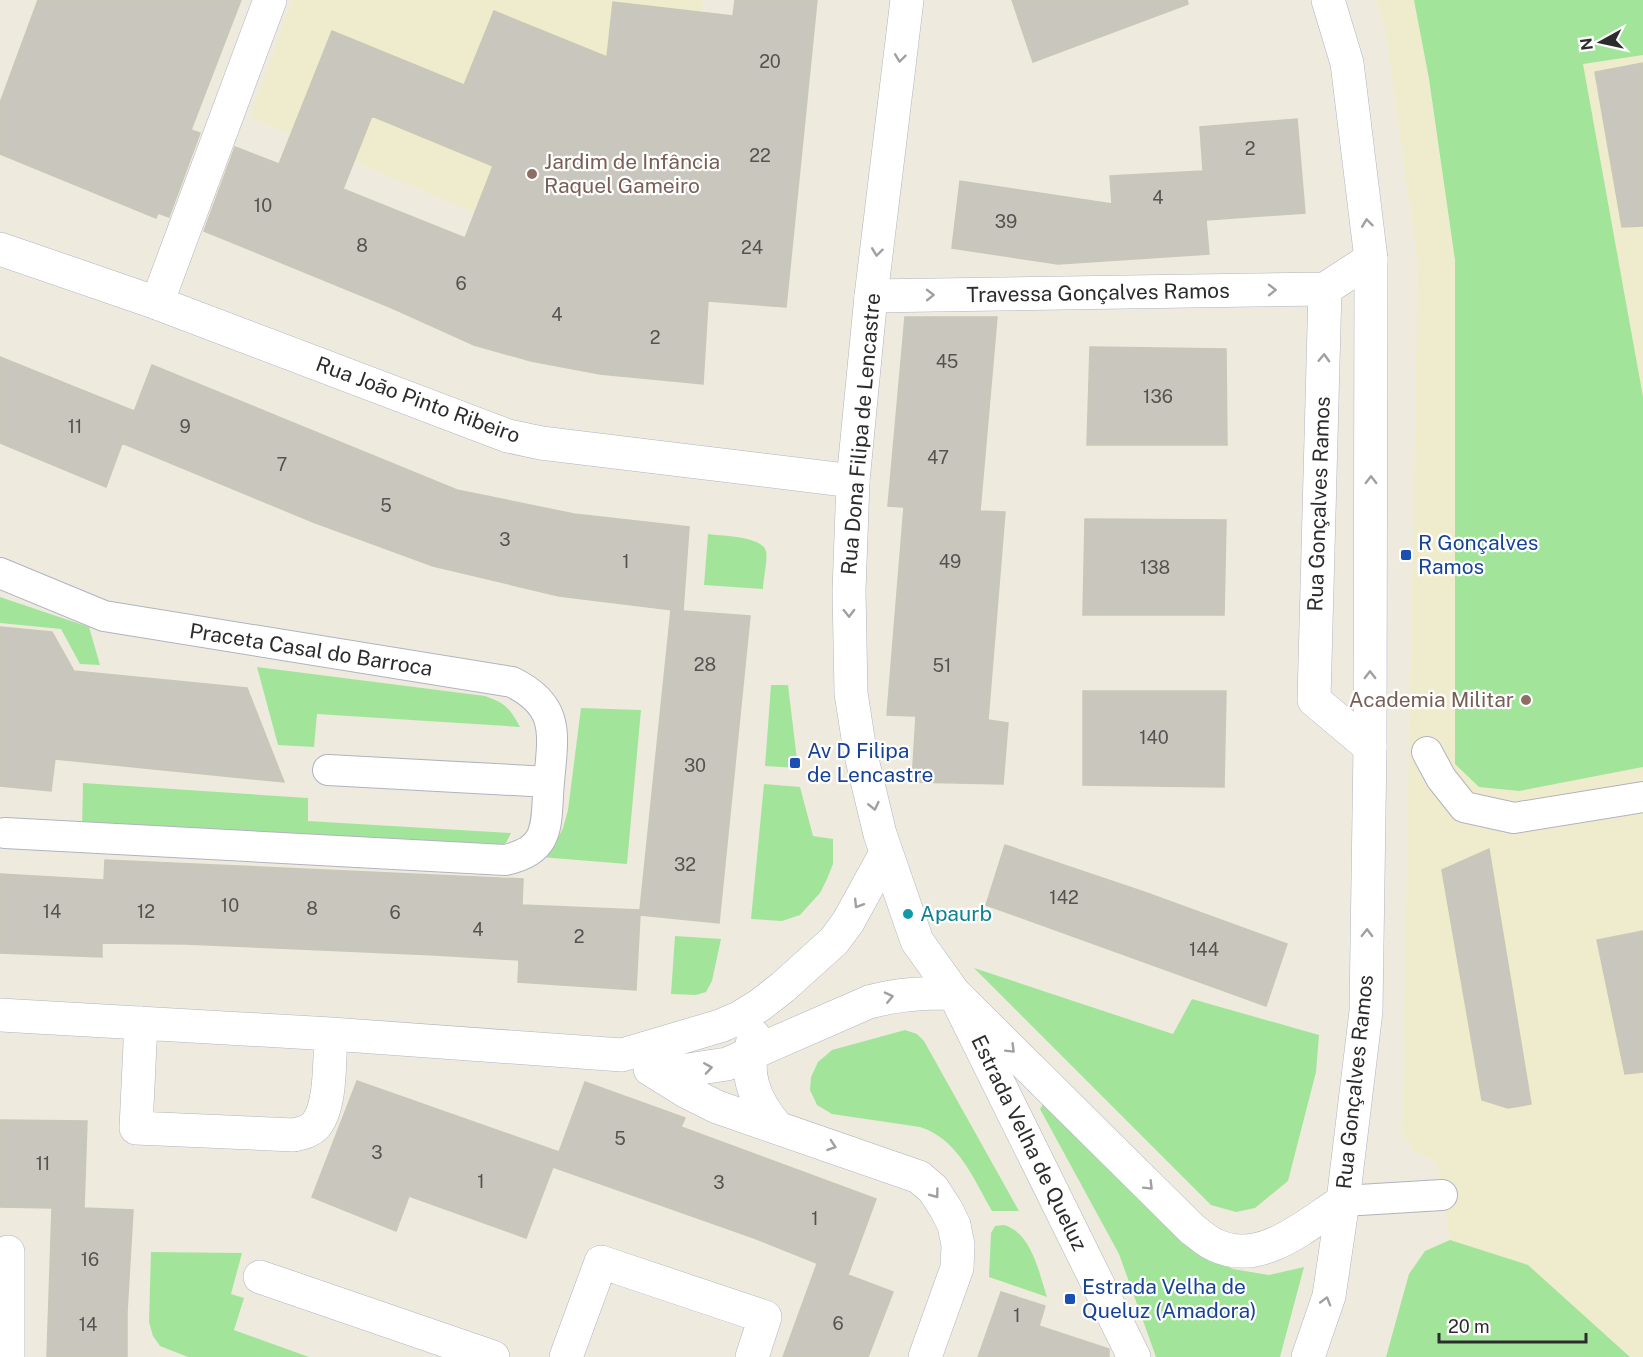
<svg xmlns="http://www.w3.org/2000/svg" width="1643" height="1357" font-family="'Public Sans',sans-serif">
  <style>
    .education { fill: #efeccd }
    .green { fill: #a2e59a }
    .building { fill: #c9c7bd; stroke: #c9c7b7; stroke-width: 1.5; fill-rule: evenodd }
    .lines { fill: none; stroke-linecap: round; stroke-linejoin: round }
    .service-casing { stroke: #b2b2c0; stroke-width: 32 }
    .pedestrian-casing { stroke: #b2b2c0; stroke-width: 34 }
    .minor-casing { stroke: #b2b2c0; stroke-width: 34 }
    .secondary-casing { stroke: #b2b2c0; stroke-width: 34 }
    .service { stroke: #fff; stroke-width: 30 }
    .pedestrian { stroke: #fff; stroke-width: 33 }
    .minor { stroke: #fff; stroke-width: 33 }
    .secondary { stroke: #fff; stroke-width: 33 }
    .oneway { stroke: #a0a0a0 }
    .education-dot { fill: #8d6e63; stroke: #fff; stroke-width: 2 }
    .transit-dot { fill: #1a4fb4; stroke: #fff; stroke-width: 2 }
    .culture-dot { fill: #0f9aa8; stroke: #fff; stroke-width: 2 }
    .labels { text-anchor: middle; stroke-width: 4.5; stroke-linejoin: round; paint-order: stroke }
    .number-label { font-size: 18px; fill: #535350 }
    .education-label { font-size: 21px; fill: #785e54; stroke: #fff; text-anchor: start }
    .street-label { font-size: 21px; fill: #2c2c2c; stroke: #fff }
    .transit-label { font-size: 21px; fill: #164399; stroke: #fff; text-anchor: start }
    .culture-label { font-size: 21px; fill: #0d838f; stroke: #fff; text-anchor: start }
  </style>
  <rect width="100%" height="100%" fill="#eeebde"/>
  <path class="education" d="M292 0H703L669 252 520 232 250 117Z
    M1376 0H1643V1357H1386L1409 1274 1425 1251 1450 1240 1437 1162 1415 1152 1402 1134 1418 266 1385 28Z"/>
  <path class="green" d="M1414 0H1643V55L1583 64 1643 397V767L1519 791 1479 787 1455 764V260L1429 79Z
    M708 534C721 536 762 536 766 551 768 560 763 580 763 589L704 585Z
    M0 597 89 627 100 665 80 664 61 629 0 623Z
    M257 667 485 696C505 703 510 708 520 727L317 714 314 747 278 745Z
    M771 685H788L798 768 765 766Z
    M581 708 641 710 627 864 540 857 555 844 563 828 568 810Z
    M83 783 308 798V821L511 833 506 843 496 849 82 828Z
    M764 784 800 787 813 836 833 839V864L827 879 820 893 800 915 782 921 751 919Z
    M675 936 721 939 712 981 706 992 696 995 671 994Z
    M974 968 1173 1034 1192 999 1319 1035 1316 1072 1288 1181 1255 1208 1236 1212 1211 1205Z
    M905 1030 917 1034 924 1041 1019 1211H992C973 1178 958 1139 920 1127L832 1114 817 1105 810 1090 811 1077 818 1062 832 1050Z
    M1046 1099 1203 1254 1233 1269 1269 1275 1304 1267 1280 1357H1156L1119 1254 1040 1109Z
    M1004 1225C1032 1233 1039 1273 1047 1297L989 1277 991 1233 995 1226Z
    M1450 1240 1528 1265 1630 1357H1386L1409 1274 1425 1251Z
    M151 1252 242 1253 231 1294 244 1298 234 1330 309 1357H188L160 1346 153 1336 149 1322Z"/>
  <path class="building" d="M38 0H241L191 130 200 133 169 217 158 213 156 218 0 154V103Z
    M735 0H817L786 307 708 301 703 384 600 374 531 361 474 345 392 308 204 231 235 147 279 164 332 31 464 85 494 11 607 57 613 2 733 16ZM372 116 493 166 465 238 343 189Z
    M1012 0H1187L1188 4 1033 62Z
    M1643 63V226L1622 227 1595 72Z
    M1297 119 1305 213 1206 220 1209 254 1058 264 952 248 960 181 1112 204 1110 176 1203 171 1200 127Z
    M905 317H997L980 511 1005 512 988 720 1008 723 1003 784 912 782 916 716 887 715 904 507 888 506Z
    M1090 347 1226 349 1227 445H1087Z
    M0 357 134 411 106 487 0 443Z
    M152 365 457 490 574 514 689 527 683 611 750 616 719 923 640 915 636 990 518 982 519 960 435 955 186 944 102 943V957L0 953V874L104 880 105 860 523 879 522 905 640 910 671 610H673L559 596 433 566 313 522 122 443Z
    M1085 519 1226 520 1224 615H1083Z
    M0 627 52 632 74 671 247 688 284 782 55 759 51 791 0 786Z
    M1083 691H1226L1224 787 1083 785Z
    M1005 845 1144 892 1287 944 1266 1006 986 905Z
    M1489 849 1531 1104 1508 1108 1482 1100 1442 870Z
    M1643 931V1072L1625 1074 1597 940Z
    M357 1081 559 1152 585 1082 685 1118 681 1127 876 1199 848 1275 893 1292 868 1357H783L817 1264 824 1266 754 1238 553 1167 526 1238 409 1196 396 1231 312 1197Z
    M0 1120 87 1121 84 1208 133 1210 127 1312V1357H47L52 1208 0 1207Z
    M1001 1292 1045 1306 1039 1326 1109 1349V1357H978Z"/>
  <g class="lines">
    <defs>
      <path id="service" d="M0 573 104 616 512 682C561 706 553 735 549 782L328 770
        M1427 752 1441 778 1464 807 1514 818 1643 797
        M5 833 505 860C553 850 545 822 549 782
        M1343 1201 1442 1195"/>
      <path id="pedestrian" d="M157 303 270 0"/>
      <path id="minor" d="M0 249 157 303 508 436 541 443 853 481
        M871 296 1325 289
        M1370 747 1314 700 1325 289 1371 259
        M0 1015 331 1034 622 1055 720 1026 739 1018 760 1005 783 987 834 941 848 922 886 853
        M141 1023 136 1128 294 1135C302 1133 309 1132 315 1126 332 1107 329 1058 331 1034
        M754 1036C744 1073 753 1099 777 1127
        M650 1069 681 1071 727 1064 869 1002C898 994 925 993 954 993L1192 1229C1199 1234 1207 1242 1215 1245 1261 1267 1306 1225 1343 1201
        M650 1069 687 1092 717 1107 919 1177 933 1189 946 1209 954 1225 958 1245 957 1268 925 1357
        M8 1252V1357
        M260 1277 493 1357
        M566 1357 601 1262 765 1317 752 1357"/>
      <path id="secondary" d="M907 0 871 296 853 481 849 591 851 693 860 751 880 834 899 889 917 941 954 993 1134 1357
        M1308 1357 1329 1296 1343 1201 1366 1011 1370 747 1371 259 1347 63 1328 0"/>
    </defs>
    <use href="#service" class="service-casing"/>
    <use href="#pedestrian" class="pedestrian-casing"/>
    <use href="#minor" class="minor-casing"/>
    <use href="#secondary" class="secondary-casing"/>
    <use href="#service" class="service"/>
    <use href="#pedestrian" class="pedestrian"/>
    <use href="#minor" class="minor"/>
    <use href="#secondary" class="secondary"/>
  </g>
  <defs><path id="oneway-chevron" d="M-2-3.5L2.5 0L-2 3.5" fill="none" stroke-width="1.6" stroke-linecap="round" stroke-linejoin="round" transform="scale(1.5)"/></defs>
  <g class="oneway">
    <use href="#oneway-chevron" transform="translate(900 58) rotate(97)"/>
    <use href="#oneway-chevron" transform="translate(1367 223) rotate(-97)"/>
    <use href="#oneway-chevron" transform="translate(877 252) rotate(97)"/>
    <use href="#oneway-chevron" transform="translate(1272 290) rotate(-1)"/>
    <use href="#oneway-chevron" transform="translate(930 295) rotate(-1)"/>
    <use href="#oneway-chevron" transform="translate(1324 358) rotate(-88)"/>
    <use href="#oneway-chevron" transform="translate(1371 480) rotate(-90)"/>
    <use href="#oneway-chevron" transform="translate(849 613) rotate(89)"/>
    <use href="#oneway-chevron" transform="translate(1370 675) rotate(-90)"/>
    <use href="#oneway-chevron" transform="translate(874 806) rotate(77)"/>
    <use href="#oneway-chevron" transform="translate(858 904) rotate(122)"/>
    <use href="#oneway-chevron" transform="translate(1367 933) rotate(-89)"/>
    <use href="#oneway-chevron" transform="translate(889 997) rotate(-13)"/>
    <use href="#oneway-chevron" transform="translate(1011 1049) rotate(45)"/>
    <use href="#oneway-chevron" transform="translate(708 1068) rotate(-9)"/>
    <use href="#oneway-chevron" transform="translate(832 1146) rotate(19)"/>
    <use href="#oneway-chevron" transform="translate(1149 1186) rotate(45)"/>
    <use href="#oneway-chevron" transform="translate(935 1194) rotate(53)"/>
    <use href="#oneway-chevron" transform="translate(1326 1301) rotate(-74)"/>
  </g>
  <g class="education-dot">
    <circle cx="532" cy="174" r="6"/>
    <circle cx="1526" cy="700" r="6"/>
  </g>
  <g class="transit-dot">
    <rect x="1400" y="549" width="12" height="12" rx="3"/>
    <rect x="789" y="757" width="12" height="12" rx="3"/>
    <rect x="1064" y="1293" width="12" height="12" rx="3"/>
  </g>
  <circle class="culture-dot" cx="908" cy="914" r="6"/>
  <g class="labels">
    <g class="number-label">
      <text x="770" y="68">20</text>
      <text x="1250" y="155">2</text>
      <text x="760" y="162">22</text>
      <text x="1158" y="204">4</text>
      <text x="263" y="212">10</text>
      <text x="1006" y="228">39</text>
      <text x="362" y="252">8</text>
      <text x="752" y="254">24</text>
      <text x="461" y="290">6</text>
      <text x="557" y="321">4</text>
      <text x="655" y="344">2</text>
      <text x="947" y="368">45</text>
      <text x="1158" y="403">136</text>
      <text x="75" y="433">11</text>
      <text x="185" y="433">9</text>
      <text x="938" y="464">47</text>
      <text x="282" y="471">7</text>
      <text x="386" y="512">5</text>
      <text x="505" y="546">3</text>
      <text x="626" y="568">1</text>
      <text x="950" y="568">49</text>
      <text x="1155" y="574">138</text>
      <text x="705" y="671">28</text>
      <text x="942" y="672">51</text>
      <text x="1154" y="744">140</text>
      <text x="695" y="772">30</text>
      <text x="685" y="871">32</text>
      <text x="1064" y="904">142</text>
      <text x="230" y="912">10</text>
      <text x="312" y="915">8</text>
      <text x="52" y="918">14</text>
      <text x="146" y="918">12</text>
      <text x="395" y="919">6</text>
      <text x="478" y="936">4</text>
      <text x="579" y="943">2</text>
      <text x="1204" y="956">144</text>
      <text x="620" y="1145">5</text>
      <text x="377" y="1159">3</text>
      <text x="43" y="1170">11</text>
      <text x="481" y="1188">1</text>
      <text x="719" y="1189">3</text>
      <text x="815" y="1225">1</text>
      <text x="90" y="1266">16</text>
      <text x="1017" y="1322">1</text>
      <text x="838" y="1330">6</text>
      <text x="88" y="1331">14</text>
    </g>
    <g class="education-label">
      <text x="544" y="169">Jardim de Infância<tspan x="544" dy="24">Raquel Gameiro</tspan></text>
      <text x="1514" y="707" text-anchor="end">Academia Militar</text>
    </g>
    <g class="street-label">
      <text transform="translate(1098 293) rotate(-1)" y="7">Travessa Gonçalves Ramos</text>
      <text transform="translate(418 400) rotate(20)" y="7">Rua João Pinto Ribeiro</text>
      <text transform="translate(861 434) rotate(-85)" y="7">Rua Dona Filipa de Lencastre</text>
      <text transform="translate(1319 504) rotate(-88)" y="7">Rua Gonçalves Ramos</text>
      <text transform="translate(311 650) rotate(9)" y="7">Praceta Casal do Barroca</text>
      <text transform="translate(1355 1082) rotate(-84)" y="7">Rua Gonçalves Ramos</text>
      <text transform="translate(1029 1143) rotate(64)" y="7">Estrada Velha de Queluz</text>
    </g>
    <g class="transit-label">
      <text x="1418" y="550">R Gonçalves<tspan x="1418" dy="24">Ramos</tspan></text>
      <text x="807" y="758">Av D Filipa<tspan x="807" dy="24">de Lencastre</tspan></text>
      <text x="1082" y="1294">Estrada Velha de<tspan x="1082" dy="24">Queluz (Amadora)</tspan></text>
    </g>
    <g class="culture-label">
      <text x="920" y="921">Apaurb</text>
    </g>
  </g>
  <g transform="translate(1601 42) rotate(262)" stroke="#ffffff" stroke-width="4.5" paint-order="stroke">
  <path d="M0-4.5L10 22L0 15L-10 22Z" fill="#2c2c2c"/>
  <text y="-9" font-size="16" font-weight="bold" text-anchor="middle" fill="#2c2c2c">N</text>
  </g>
  <path d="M1439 1333v9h147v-9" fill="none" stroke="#2c2c2c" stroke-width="3"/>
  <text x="1448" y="1333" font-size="18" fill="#2c2c2c" stroke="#ffffff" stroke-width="4.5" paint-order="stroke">20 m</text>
</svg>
